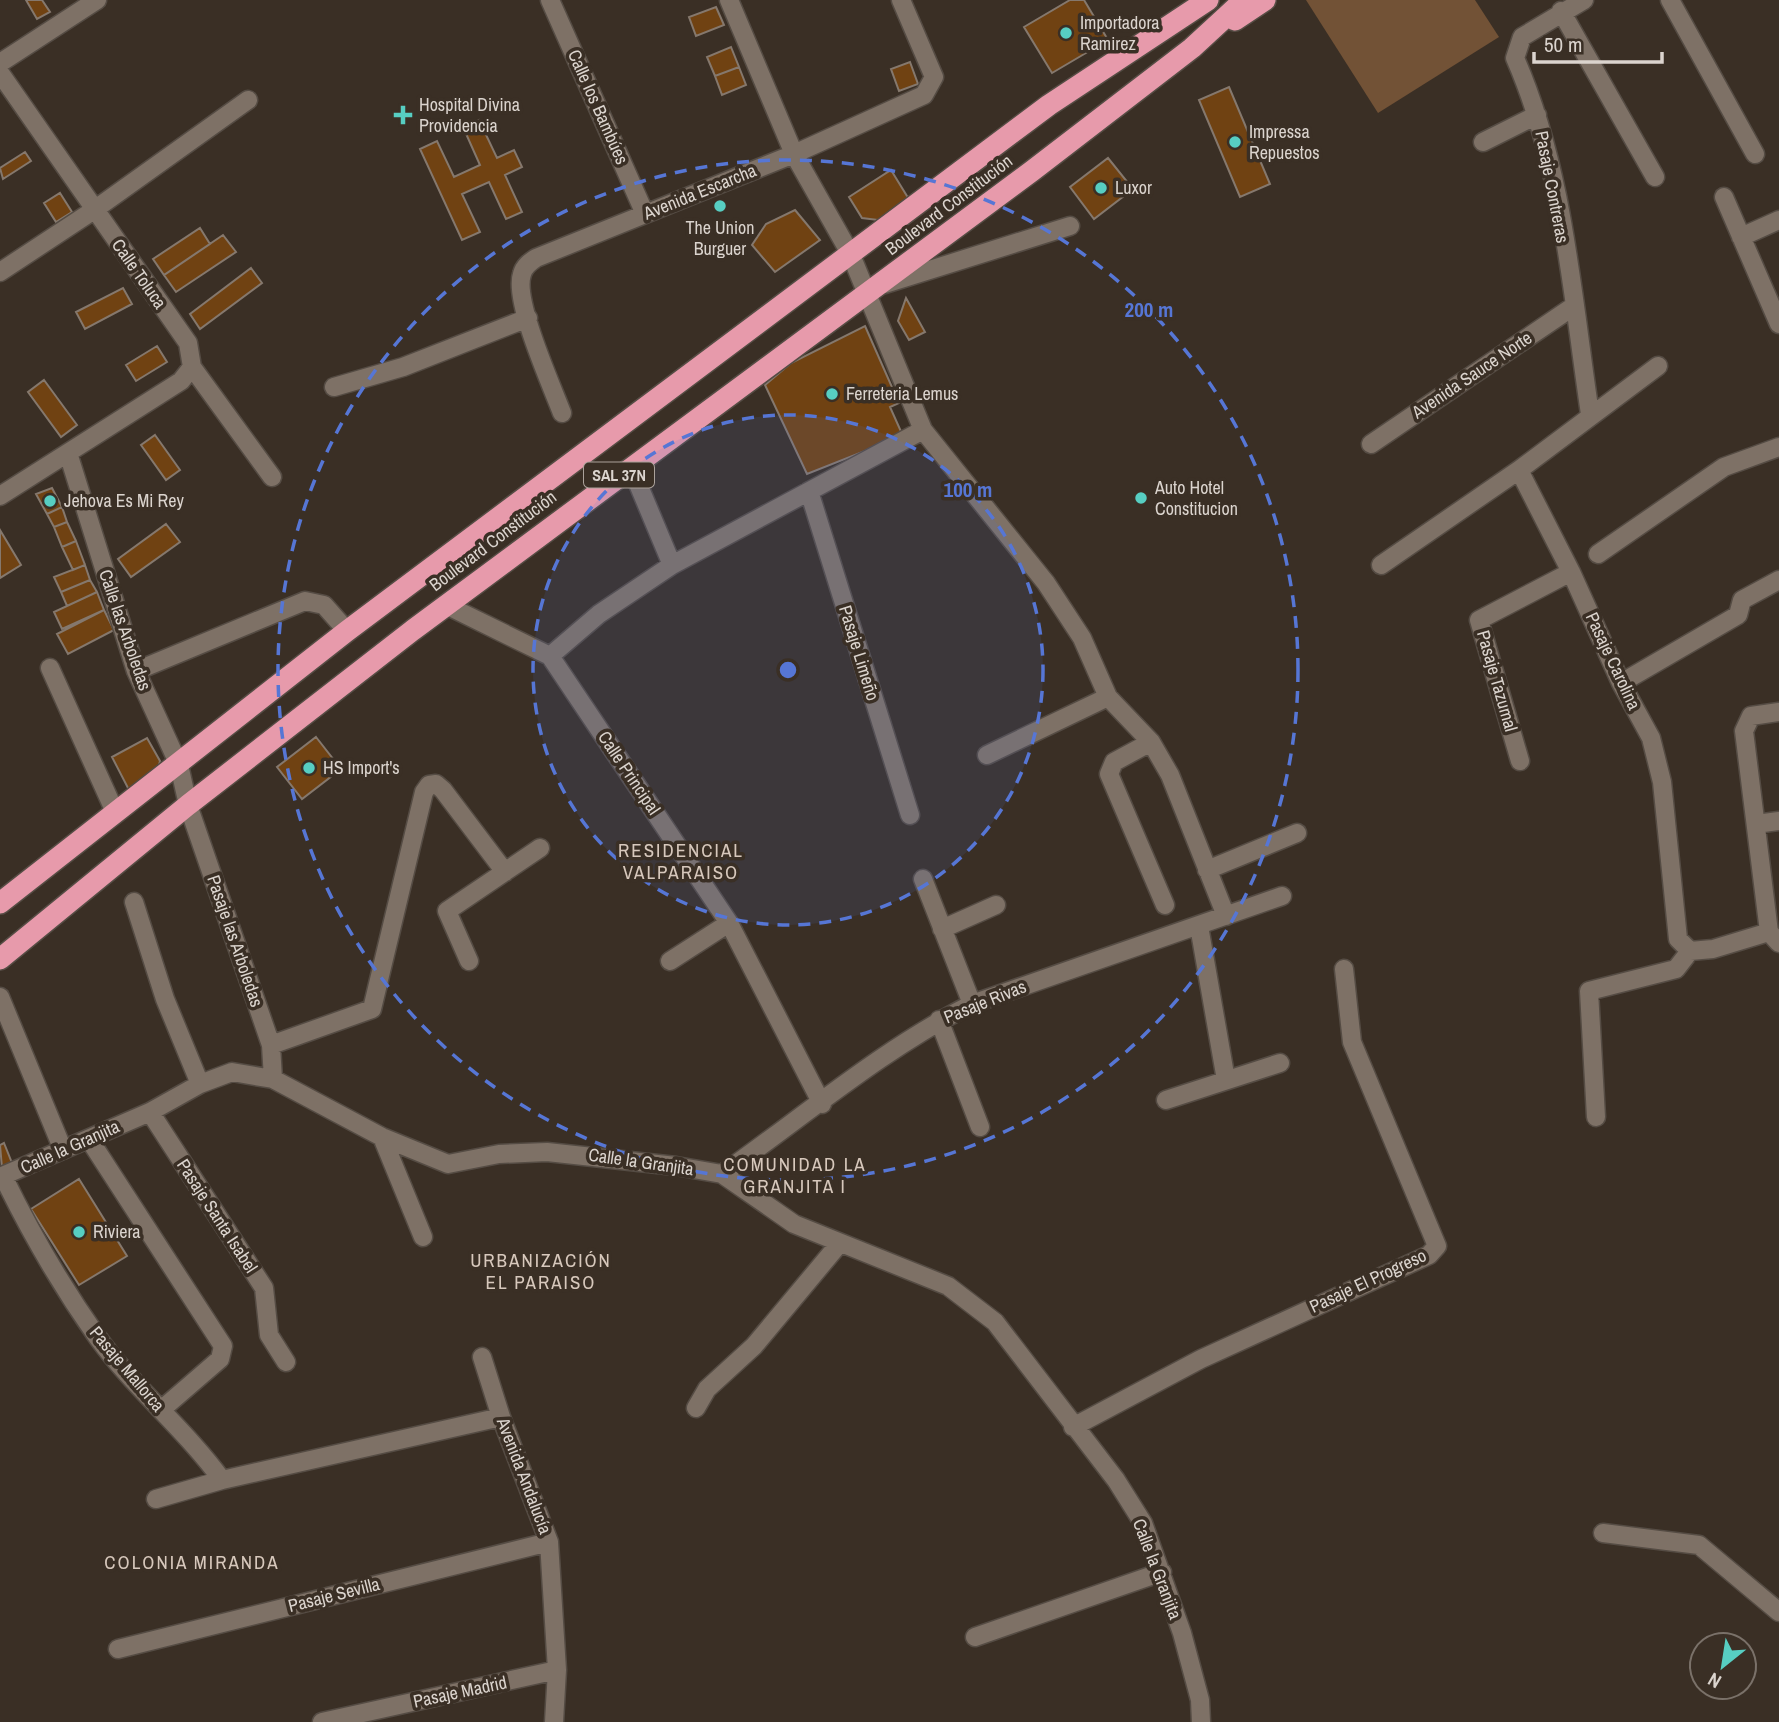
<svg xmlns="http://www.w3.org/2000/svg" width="1779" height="1722" font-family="'Archivo Narrow',sans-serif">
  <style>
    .green { fill: #725236 }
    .building { fill: #704212; stroke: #85786d; stroke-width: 2 }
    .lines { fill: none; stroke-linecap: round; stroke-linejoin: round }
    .street-casing { stroke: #554c44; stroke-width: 21 }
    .highway-casing { stroke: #554c44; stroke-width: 24 }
    .street { stroke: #7e7166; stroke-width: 18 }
    .highway { stroke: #e79aab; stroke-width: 21 }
    .ring { fill: none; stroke: #5676d5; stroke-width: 3.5; stroke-dasharray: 12 9 }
    .poi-dot { fill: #57cec2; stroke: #3a2f25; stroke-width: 2.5 }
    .labels { text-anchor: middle; stroke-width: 7; stroke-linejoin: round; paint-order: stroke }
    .shield { fill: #3a2f25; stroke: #aba29b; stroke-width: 2 }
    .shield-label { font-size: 16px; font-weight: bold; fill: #dbd4ce }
    .poi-label { font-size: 18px; fill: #dbd4ce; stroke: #3a2f25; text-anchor: start }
    .street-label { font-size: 18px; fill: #dbd4ce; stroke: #3a2f25 }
    .neighbourhood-label { font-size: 19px; letter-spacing: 2px; fill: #d7c8bc; stroke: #3a2f25 }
    .centre { fill: #5676d5; stroke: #3a2f25; stroke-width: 3.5 }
    .ring-label { font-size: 21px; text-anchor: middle; font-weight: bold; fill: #5676d5; stroke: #3a2f25; stroke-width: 7; stroke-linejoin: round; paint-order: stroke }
  </style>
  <rect width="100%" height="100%" fill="#3a2f25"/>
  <path class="green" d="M1306 0H1475L1499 37 1378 113Z"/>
  <path class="building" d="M26 0H42L50 12 37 19Z
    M1070 0H1084L1108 40 1052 73 1024 27Z
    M716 7 724 25 696 36 689 17Z
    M731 47 739 67 715 76 707 57Z
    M910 62 918 84 899 91 891 69Z
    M739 67 746 85 722 95 715 76Z
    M1229 87 1270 184 1240 197 1199 100Z
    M479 120 497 158 514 150 522 167 505 175 522 212 506 219 489 182 462 194 480 232 462 240 420 149 437 141 454 177 480 165 463 127Z
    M25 152 31 161 3 179 0 168Z
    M1108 158 1133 189 1094 219 1070 187Z
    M891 170 910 201 878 220 862 218 849 197Z
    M60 193 72 212 56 222 44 203Z
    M795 210 820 240 775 272 752 245 766 224Z
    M200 228 210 244 164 275 153 259Z
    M223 235 236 252 176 292 164 275Z
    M251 268 262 283 200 329 190 314Z
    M123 288 132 304 85 329 76 312Z
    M906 298 925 332 909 340 898 321Z
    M865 326 899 403 890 407 903 436 807 474 765 385 791 363Z
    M157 346 167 362 136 381 126 365Z
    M44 380 77 425 61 437 28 392Z
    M155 435 180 470 166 480 141 445Z
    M52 488 62 507 47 514 36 494Z
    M62 507 67 522 54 527 47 514Z
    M67 522 76 541 62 547 54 527Z
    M166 524 180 542 131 577 118 559Z
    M0 530 21 565 0 578Z
    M76 541 85 565 73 570 62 547Z
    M85 565 90 580 61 592 54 577Z
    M90 580 97 592 67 606 61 592Z
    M97 592 104 610 62 629 54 612Z
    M104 610 114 630 68 654 57 634Z
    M316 737 341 769 302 799 277 767Z
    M147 738 160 761 156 776 129 790 112 757Z
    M4 1143 12 1163 2 1168 0 1145Z
    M79 1179 127 1256 79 1285 31 1209Z"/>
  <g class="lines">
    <defs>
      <path id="street" d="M550 0 645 214
        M729 0 794 154 851 255 923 430 1046 583 1082 638 1108 697 1151 742 1170 775 1226 916
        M1584 0 1522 37 1515 58C1564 170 1572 295 1590 414
        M1670 0 1755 154
        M1561 11 1655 177
        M0 63 97 0
        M0 73 188 343 192 367 272 477
        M1483 142 1537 115
        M1724 197 1779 324
        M1741 237 1779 220
        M0 272 94 210 248 100
        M885 284 1070 226
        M1658 366 1519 470 1571 572 1621 683 1651 738 1662 782 1678 939 1690 951 1713 949 1769 932
        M334 387 403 367 528 318
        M562 413C551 384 513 300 522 274 524 266 530 262 536 258L794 154 924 95 934 77 901 0
        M1371 444 1574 306
        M68 453 136 671 179 765 188 805 271 1045 273 1079
        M631 467 672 565
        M809 491 910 815
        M0 496 181 381 192 367
        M1598 554 1724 467 1779 447
        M1381 565 1519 470
        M446 605 550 656 729 923 822 1104
        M550 656 599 614 672 565 923 430
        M50 668 115 812
        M136 671 305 601 324 605 347 631
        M1621 683 1738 615 1742 600 1779 580
        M1779 712 1751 716 1744 731 1769 932 1779 943
        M1151 742 1114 762 1109 774 1165 905
        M987 755 1108 697
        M1520 761 1479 620 1571 572
        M1756 824 1779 821
        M1207 870 1297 833
        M923 879 972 1004
        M134 902 165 999 200 1084
        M1199 926 1226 1080
        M942 929 996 905
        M469 961 447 911 540 848
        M670 961 729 923
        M0 997 63 1150
        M939 1020 980 1127
        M271 1045 372 1009 424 792 429 785 436 784 443 790 505 872
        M1166 1100 1280 1063
        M150 1112 264 1288 269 1335 286 1362
        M1596 1117 1589 991 1676 969 1690 951
        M382 1137 423 1237
        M89 1139 223 1346 220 1359 161 1410
        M722 1174C803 1117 884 1048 972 1004L1282 896
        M3 1176C30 1232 62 1287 98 1338 135 1389 185 1429 222 1480L501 1417
        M0 1177 150 1112 200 1084 232 1072 273 1079 382 1137 448 1164 499 1154 547 1152 676 1166 722 1174 794 1224 948 1286 995 1322 1116 1480 1143 1523 1182 1633 1200 1700 1201 1722
        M482 1357 501 1417 549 1542 557 1670 554 1722
        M696 1408 707 1389 754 1346 839 1244
        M1073 1427 1201 1359 1429 1255 1437 1246 1352 1042 1344 969
        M156 1499 222 1480
        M1603 1533 1699 1545 1779 1612
        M975 1637 1162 1572
        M118 1649 549 1542
        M322 1722 557 1670"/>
      <path id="highway" d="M1235 20 1265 0
        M0 903 347 631 1049 105 1208 0
        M0 959 188 805 413 630 1032 171 1192 48 1244 0"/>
    </defs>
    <use href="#street" class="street-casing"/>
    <use href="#highway" class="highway-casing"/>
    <use href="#street" class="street"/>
    <use href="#highway" class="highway"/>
  </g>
  <circle cx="788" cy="670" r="255" fill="#5676d5" fill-opacity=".12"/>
  <g class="ring">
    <circle cx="788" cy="670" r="255"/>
    <circle cx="788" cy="670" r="510"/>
  </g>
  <g class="poi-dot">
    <circle cx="1066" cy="33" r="7"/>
    <path d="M399.5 104.5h7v7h7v7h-7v7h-7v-7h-7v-7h7z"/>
    <circle cx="1235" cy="142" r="7"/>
    <circle cx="1101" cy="188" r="7"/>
    <circle cx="720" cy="206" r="7"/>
    <circle cx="832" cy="394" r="7"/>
    <circle cx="1141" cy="498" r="7"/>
    <circle cx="50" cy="501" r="7"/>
    <circle cx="309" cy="768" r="7"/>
    <circle cx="79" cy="1232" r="7"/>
  </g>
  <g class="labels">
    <rect class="shield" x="584" y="462.5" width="70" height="25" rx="5"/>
    <g class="shield-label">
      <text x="619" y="481">SAL 37N</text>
    </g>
    <g class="poi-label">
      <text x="1080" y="29">Importadora<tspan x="1080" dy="21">Ramirez</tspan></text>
      <text x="419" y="111">Hospital Divina<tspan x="419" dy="21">Providencia</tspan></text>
      <text x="1249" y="138">Impressa<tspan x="1249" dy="21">Repuestos</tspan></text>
      <text x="1115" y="194">Luxor</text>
      <text x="720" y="234" text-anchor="middle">The Union<tspan x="720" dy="21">Burguer</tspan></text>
      <text x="846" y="400">Ferreteria Lemus</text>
      <text x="1155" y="494">Auto Hotel<tspan x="1155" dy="21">Constitucion</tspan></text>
      <text x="64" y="507">Jehova Es Mi Rey</text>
      <text x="323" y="774">HS Import's</text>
      <text x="93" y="1238">Riviera</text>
    </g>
    <g class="street-label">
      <text transform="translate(598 107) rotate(66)" y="6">Calle los Bambúes</text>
      <text transform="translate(1552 187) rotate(79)" y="6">Pasaje Contreras</text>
      <text transform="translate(700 192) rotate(-22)" y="6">Avenida Escarcha</text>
      <text transform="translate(949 205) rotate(-37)" y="6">Boulevard Constitución</text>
      <text transform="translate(139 274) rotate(55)" y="6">Calle Toluca</text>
      <text transform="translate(1472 375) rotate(-34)" y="6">Avenida Sauce Norte</text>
      <text transform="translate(493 541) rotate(-37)" y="6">Boulevard Constitución</text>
      <text transform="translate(125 630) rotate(71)" y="6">Calle las Arboledas</text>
      <text transform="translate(859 653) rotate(73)" y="6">Pasaje Limeño</text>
      <text transform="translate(1613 661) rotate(65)" y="6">Pasaje Carolina</text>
      <text transform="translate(1497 681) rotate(74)" y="6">Pasaje Tazumal</text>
      <text transform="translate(629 773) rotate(56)" y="6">Calle Principal</text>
      <text transform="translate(235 941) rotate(71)" y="6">Pasaje las Arboledas</text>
      <text transform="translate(985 1002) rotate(-22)" y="6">Pasaje Rivas</text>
      <text transform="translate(70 1147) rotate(-24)" y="6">Calle la Granjita</text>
      <text transform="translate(641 1162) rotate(8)" y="6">Calle la Granjita</text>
      <text transform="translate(217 1216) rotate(57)" y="6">Pasaje Santa Isabel</text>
      <text transform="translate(1368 1281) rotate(-25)" y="6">Pasaje El Progreso</text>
      <text transform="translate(127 1369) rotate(50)" y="6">Pasaje Mallorca</text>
      <text transform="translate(524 1476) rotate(69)" y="6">Avenida Andalucía</text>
      <text transform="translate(1157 1569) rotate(69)" y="6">Calle la Granjita</text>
      <text transform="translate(334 1595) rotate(-14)" y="6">Pasaje Sevilla</text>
      <text transform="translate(460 1692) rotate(-12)" y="6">Pasaje Madrid</text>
    </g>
    <g class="neighbourhood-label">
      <text x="681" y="857">RESIDENCIAL<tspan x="681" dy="22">VALPARAISO</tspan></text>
      <text x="795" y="1171">COMUNIDAD LA<tspan x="795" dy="22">GRANJITA I</tspan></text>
      <text x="541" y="1267">URBANIZACIÓN<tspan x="541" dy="22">EL PARAISO</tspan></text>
      <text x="192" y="1569">COLONIA MIRANDA</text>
    </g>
  </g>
  <circle cx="788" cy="670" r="10" class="centre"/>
  <g class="ring-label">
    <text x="1149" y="317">200 m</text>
    <text x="968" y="497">100 m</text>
  </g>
  <g transform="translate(1723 1666) rotate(210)"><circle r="33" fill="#3a2f25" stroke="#7a7169" stroke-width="2"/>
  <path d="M0-5L12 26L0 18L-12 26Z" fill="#57cec2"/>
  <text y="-10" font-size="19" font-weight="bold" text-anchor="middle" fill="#dbd4ce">N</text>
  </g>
  <path d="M1534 52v10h128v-10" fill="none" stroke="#dbd4ce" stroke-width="3.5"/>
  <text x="1544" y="52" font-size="21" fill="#dbd4ce" stroke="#3a2f25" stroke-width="5" paint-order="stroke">50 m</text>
</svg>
